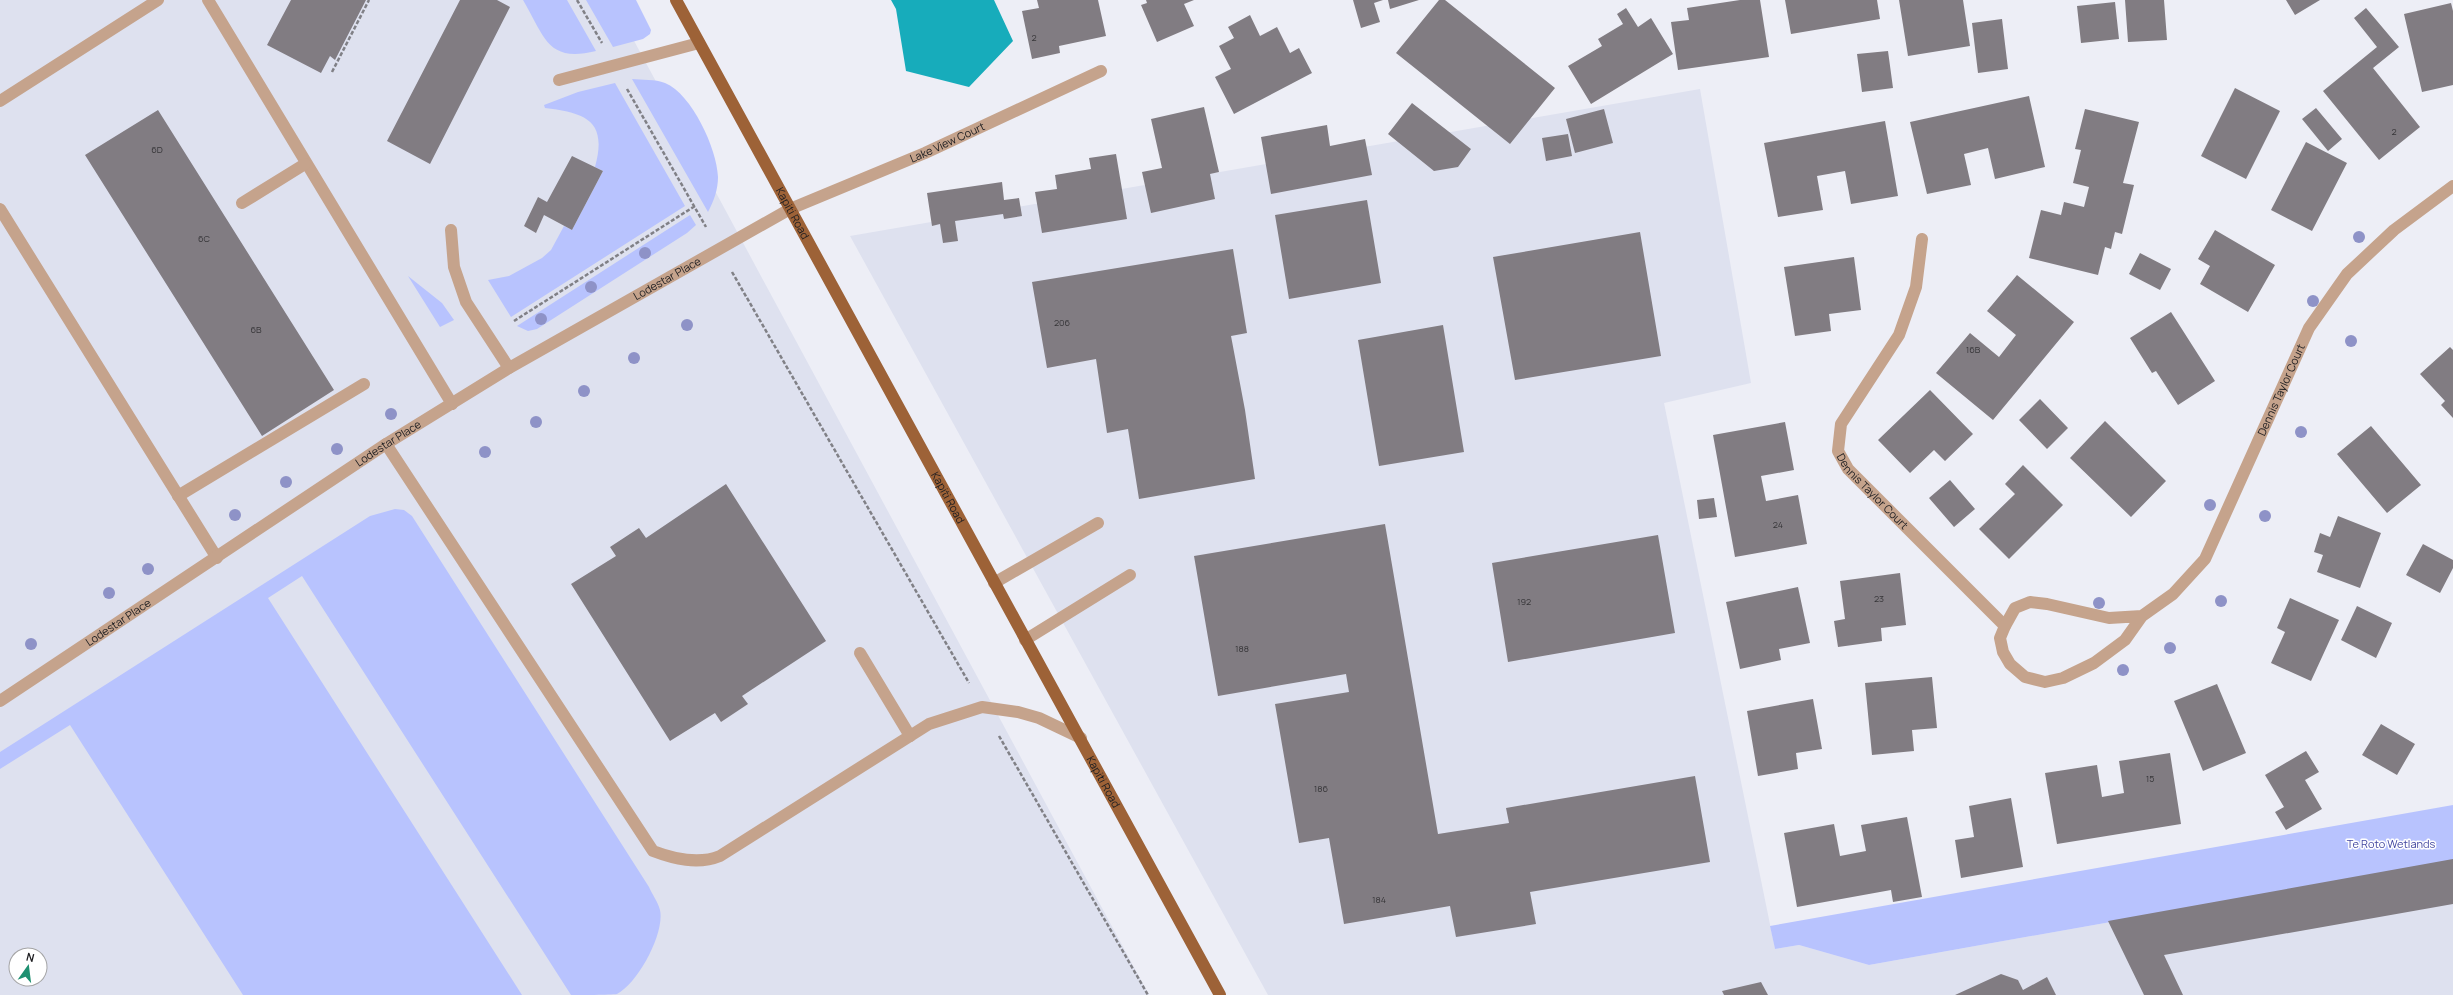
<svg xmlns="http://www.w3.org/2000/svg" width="2453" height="995" font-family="Manrope,sans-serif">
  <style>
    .built { fill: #dee1ef; fill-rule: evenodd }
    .green { fill: #b8c3fe }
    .water { fill: #17acbb }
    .building { fill: #817c82 }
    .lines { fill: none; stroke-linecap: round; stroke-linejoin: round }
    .path { stroke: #808086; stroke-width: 2.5; stroke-dasharray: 4 2; stroke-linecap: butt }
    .minor { stroke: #c5a38c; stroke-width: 12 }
    .major { stroke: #9d6237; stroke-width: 12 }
    .tree { fill: #8e92c7 }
    .labels { text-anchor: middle; stroke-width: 3; stroke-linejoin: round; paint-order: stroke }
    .number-label { font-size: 9px; fill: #373639 }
    .street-label { font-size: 11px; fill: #1e1e21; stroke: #fff }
    .park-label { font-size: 11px; fill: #4146a0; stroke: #fff }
  </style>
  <rect width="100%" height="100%" fill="#edeef6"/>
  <path class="built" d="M0 0H612L1149 995H0ZM16 955H40V979H16Z
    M1700 89 1751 383 1664 403 1775 949 1799 945 1869 965 2453 861V995H1268L850 236Z"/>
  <path class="green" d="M523 0H567L596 51C547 63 545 37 523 0Z
    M586 0H636L651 30 650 34 643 39 613 47Z
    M632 79C642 80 655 79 665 83 692 94 717 149 718 177 718 189 714 201 708 212Z
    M615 83 685 206 511 317 488 280 509 276 542 258 551 250 564 226 572 230 603 171 595 167C608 120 585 113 545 108L544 105 578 92Z
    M690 215 696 225 687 233 537 329 528 331 517 326Z
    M408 276 442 303 454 320 440 327Z
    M395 509 404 510 412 516 649 887C652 894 658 902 660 910 665 933 638 983 617 994 610 995 580 995 571 995L302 576 268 598 522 995H243L70 725 0 769V752L370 516Z
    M2453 805V861L1869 965 1799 945 1775 949 1770 926Z"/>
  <path class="water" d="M891 0H994L1013 41 969 87 906 71 896 9Z"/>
  <path class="building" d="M291 0H366L335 60 330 56 321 73 267 45Z
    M460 0H497L510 7 430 164 387 141Z
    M1037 0H1098L1106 36 1059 46 1060 53 1032 59 1022 11 1039 8Z
    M1146 0H1194L1184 4 1194 26 1157 42 1141 5 1147 3Z
    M1353 0H1383L1374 3 1380 22 1361 28Z
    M1388 0H1419L1390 9Z
    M1439 0H1445L1555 88 1510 144 1396 53Z
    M1740 0H1760L1769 57 1678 70 1671 22 1689 20 1687 8Z
    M1785 0H1877L1880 19 1791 34Z
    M1899 0H1963L1970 46 1908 56Z
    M2125 0H2164L2167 40 2128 42Z
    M2286 0H2320L2295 15Z
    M2115 2 2119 39 2081 43 2077 6Z
    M2451 3 2453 11V85L2422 92 2404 14Z
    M1626 8 1638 27 1651 18 1673 54 1591 104 1568 66 1602 46 1598 39 1623 24 1617 14Z
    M2366 8 2399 47 2373 68 2420 127 2379 160 2323 91 2377 47 2354 18Z
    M1250 15 1260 36 1277 27 1290 53 1299 48 1312 73 1234 114 1215 77 1231 69 1219 46 1234 38 1228 27Z
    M2002 19 2008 69 1978 73 1972 23Z
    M1888 51 1893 88 1862 92 1857 54Z
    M2235 88 2280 111 2246 179 2201 156Z
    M2029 96 2045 167 1995 179 1988 148 1964 154 1971 185 1927 194 1910 122Z
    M1412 103 1471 149 1458 167 1434 171 1388 134Z
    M1204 107 1219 172 1210 174 1215 199 1151 213 1142 172 1162 168 1151 119Z
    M2316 108 2342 139 2328 151 2302 119Z
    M1604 109 1613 143 1575 153 1566 119Z
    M2085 109 2139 122 2123 183 2134 185 2122 234 2115 232 2111 249 2105 247 2098 275 2029 258 2041 210 2061 215 2064 202 2084 207 2089 187 2073 183 2081 150 2075 149Z
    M158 110 334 390 262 436 85 155Z
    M1885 121 1898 196 1851 204 1845 171 1817 176 1823 210 1778 217 1764 143Z
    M1327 125 1330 146 1365 139 1372 175 1271 194 1261 137Z
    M1568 134 1572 156 1546 161 1542 138Z
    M2306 142 2347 163 2312 231 2271 210Z
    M1116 154 1127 219 1042 233 1035 192 1057 189 1055 175 1091 169 1089 158Z
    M572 156 603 171 572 230 544 215 536 233 524 226 538 197 547 202Z
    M1002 182 1004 200 1019 198 1022 216 1004 219 1003 214 955 221 958 241 943 243 940 224 932 226 927 193Z
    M1367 200 1381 283 1289 299 1275 215Z
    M2215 230 2275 265 2248 312 2200 284 2210 266 2198 259Z
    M1640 232 1661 356 1515 380 1493 257Z
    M1233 249 1247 333 1231 336 1245 410 1255 479 1139 499 1128 429 1107 433 1096 359 1047 368 1032 282Z
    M2140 253 2171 269 2160 290 2129 274Z
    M1854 257 1861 310 1829 314 1831 331 1795 336 1784 267Z
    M2017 275 2074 322 1993 420 1936 373 1970 333 1999 357 2016 335 1987 311Z
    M2171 312 2215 381 2178 405 2156 371 2152 373 2130 338Z
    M1443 325 1464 452 1379 466 1358 340Z
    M2450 347 2453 350V418L2441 405 2445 401 2420 374Z
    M1930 390 1973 434 1945 461 1934 450 1910 473 1878 440Z
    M2040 399 2068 428 2047 449 2019 420Z
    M2105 421 2166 481 2131 517 2070 458Z
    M1785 422 1794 470 1761 476 1766 501 1798 495 1807 544 1735 557 1713 435Z
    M2371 426 2421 485 2387 513 2337 454Z
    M2023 465 2063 505 2009 559 1979 529 2015 494 2005 484Z
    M1950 480 1975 509 1954 527 1929 498Z
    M726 484 826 641 742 696 748 704 721 722 715 713 670 741 571 584 616 556 610 547 639 528 646 538Z
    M1714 498 1717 517 1699 519 1697 500Z
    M2338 516 2381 533 2360 588 2317 572 2323 555 2314 552 2320 533 2330 537Z
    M1385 524 1438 834 1509 823 1506 808 1695 776 1710 862 1530 892 1536 924 1456 937 1450 906 1344 924 1329 838 1299 843 1275 704 1349 692 1346 674 1218 696 1194 556Z
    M1658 535 1675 633 1508 662 1492 563Z
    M2423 544 2453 560V568L2440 593 2406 575Z
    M1900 573 1906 625 1881 628 1882 641 1838 647 1834 621 1845 619 1840 581Z
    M1798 587 1810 643 1779 649 1781 660 1740 669 1726 602Z
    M2290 598 2339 620 2311 681 2271 663 2285 632 2277 628Z
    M2357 606 2392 623 2376 658 2341 640Z
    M1932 677 1937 728 1912 730 1914 751 1872 755 1865 683Z
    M2217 684 2246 753 2203 771 2174 701Z
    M1813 699 1822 749 1796 753 1798 769 1758 776 1747 711Z
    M2381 724 2415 744 2397 775 2362 755Z
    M2306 751 2319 772 2305 780 2322 809 2286 830 2275 812 2284 807 2265 775Z
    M2170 753 2181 824 2057 844 2045 773 2097 765 2102 797 2124 793 2119 761Z
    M2011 798 2023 867 1961 878 1955 840 1974 837 1969 806Z
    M1907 817 1922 897 1893 902 1891 890 1797 907 1784 833 1834 824 1840 856 1866 851 1861 825Z
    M2453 859V904L2164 955 2183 995H2144L2108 921Z
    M2001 974 2018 980 2023 990 2047 977 2056 995H1955Z
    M1761 982 1768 995H1724L1722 991Z"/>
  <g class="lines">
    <path class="path" d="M577 0 602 43
      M332 72 369 0
      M627 89 706 227
      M732 272 969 683
      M514 321 695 206
      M999 736 1148 995"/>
    <g class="minor">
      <path d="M208 0 452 404"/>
      <path d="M559 80 699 43"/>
      <path d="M0 101 158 0"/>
      <path d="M242 203 305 164"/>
      <path d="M0 209 217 558"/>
      <path d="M451 230 454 267 466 302 509 368"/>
      <path id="s1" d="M1922 239 1916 287 1899 335 1841 424 1838 451 1848 469 2005 626"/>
      <path d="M386 444 653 851C674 859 698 865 720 856L929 724 982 707 1018 712 1039 718 1081 738"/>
      <path d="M178 496 364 384"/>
      <path d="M994 583 1098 523"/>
      <path id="s2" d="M2142 616 2109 618 2047 604 2030 602 2015 608 2005 626 2000 638 2003 652 2010 664 2025 677 2045 682 2063 678 2094 663 2125 640 2142 616 2173 594 2205 559 2309 328 2347 274 2394 230 2453 186"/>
      <path d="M1025 640 1130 575"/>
      <path d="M860 653 910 736"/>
      <path id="s3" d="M0 701 386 444 509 368 790 209 925 153 1101 71"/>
    </g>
    <path class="major" id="s4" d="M676 0 1220 995"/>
  </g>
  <g class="tree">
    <circle cx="2359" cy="237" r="6"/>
    <circle cx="645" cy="253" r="6"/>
    <circle cx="591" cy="287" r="6"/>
    <circle cx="2313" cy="301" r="6"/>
    <circle cx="541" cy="319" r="6"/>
    <circle cx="687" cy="325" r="6"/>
    <circle cx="2351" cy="341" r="6"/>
    <circle cx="634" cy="358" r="6"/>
    <circle cx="584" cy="391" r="6"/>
    <circle cx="391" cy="414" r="6"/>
    <circle cx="536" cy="422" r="6"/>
    <circle cx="2301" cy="432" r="6"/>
    <circle cx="337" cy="449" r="6"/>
    <circle cx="485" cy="452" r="6"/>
    <circle cx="286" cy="482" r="6"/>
    <circle cx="2210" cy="505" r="6"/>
    <circle cx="235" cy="515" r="6"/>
    <circle cx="2265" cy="516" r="6"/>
    <circle cx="148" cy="569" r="6"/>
    <circle cx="109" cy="593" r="6"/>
    <circle cx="2221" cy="601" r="6"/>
    <circle cx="2099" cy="603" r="6"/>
    <circle cx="31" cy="644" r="6"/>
    <circle cx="2170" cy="648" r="6"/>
    <circle cx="2123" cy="670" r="6"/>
  </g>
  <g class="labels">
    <g class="number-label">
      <text x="1034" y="41">2</text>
      <text x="2394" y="135">2</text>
      <text x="157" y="153">6D</text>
      <text x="204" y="242">6C</text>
      <text x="1062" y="326">206</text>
      <text x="256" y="333">6B</text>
      <text x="1973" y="353">16B</text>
      <text x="1778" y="528">24</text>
      <text x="1879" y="602">23</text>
      <text x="1524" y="605">192</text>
      <text x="1242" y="652">188</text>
      <text x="2150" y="782">15</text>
      <text x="1321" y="792">186</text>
      <text x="1379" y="903">184</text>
    </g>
    <g class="street-label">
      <text dy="4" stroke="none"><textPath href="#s3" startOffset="1102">Lake View Court</textPath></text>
      <text dy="4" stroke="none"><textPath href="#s4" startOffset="243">Kapiti Road</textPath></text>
      <text dy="4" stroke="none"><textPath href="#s3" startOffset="790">Lodestar Place</textPath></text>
      <text dy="4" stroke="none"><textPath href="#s2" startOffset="624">Dennis Taylor Court</textPath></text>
      <text dy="4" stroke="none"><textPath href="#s3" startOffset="466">Lodestar Place</textPath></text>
      <text dy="4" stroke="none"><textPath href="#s1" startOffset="286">Dennis Taylor Court</textPath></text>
      <text dy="4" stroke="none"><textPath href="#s4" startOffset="567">Kapiti Road</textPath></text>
      <text dy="4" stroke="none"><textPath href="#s3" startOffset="142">Lodestar Place</textPath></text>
      <text dy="4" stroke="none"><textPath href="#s4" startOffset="891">Kapiti Road</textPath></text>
    </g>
    <g class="park-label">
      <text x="2391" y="848">Te Roto Wetlands</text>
    </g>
  </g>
  <g transform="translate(28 967) rotate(14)"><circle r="19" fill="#ffffff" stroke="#a5a5a6"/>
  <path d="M0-3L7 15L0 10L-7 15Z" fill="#1e9071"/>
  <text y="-6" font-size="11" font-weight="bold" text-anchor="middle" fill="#1e1e21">N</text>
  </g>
</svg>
